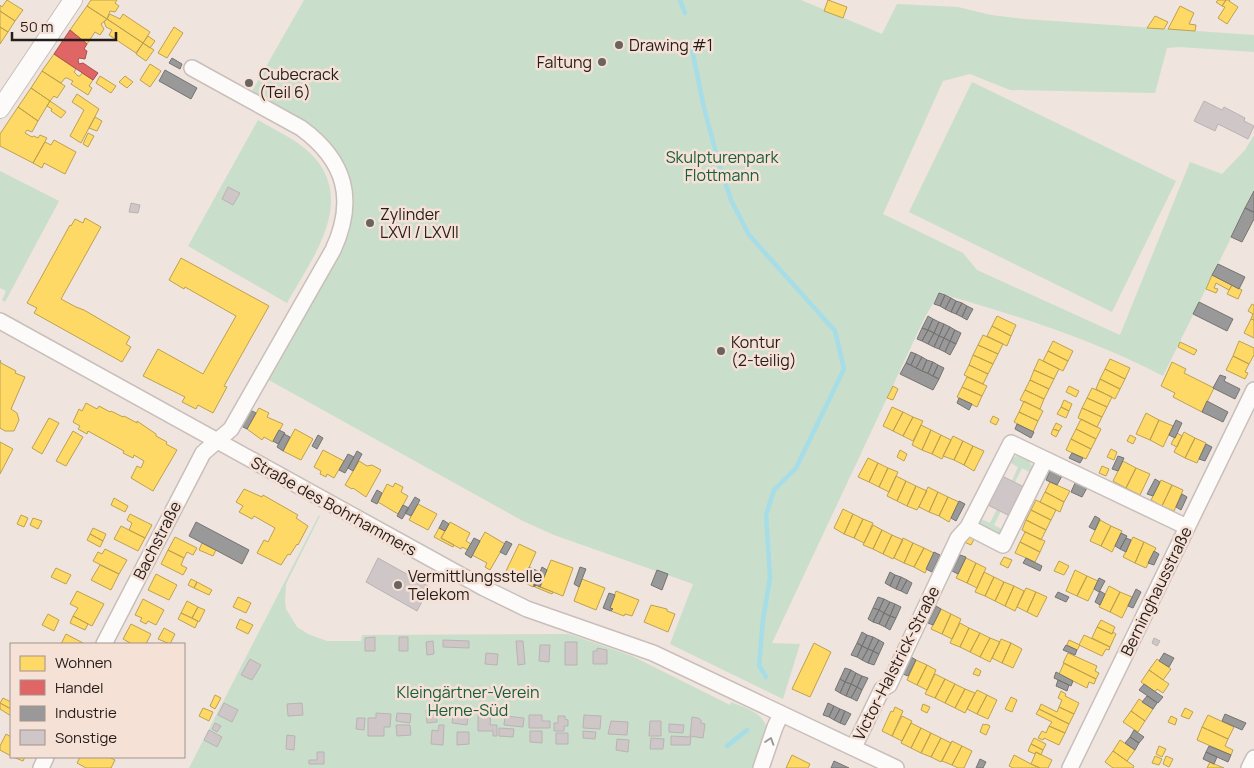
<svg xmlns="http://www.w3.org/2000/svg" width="1254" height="768" font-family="Manrope,sans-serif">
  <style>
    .green { fill: #c9decb }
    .homes { fill: #ffd966; stroke: #bda14f }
    .shops { fill: #e06666; stroke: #a8504f }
    .industry { fill: #999; stroke: #767473 }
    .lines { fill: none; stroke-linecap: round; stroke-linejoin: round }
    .stream { stroke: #a7dde6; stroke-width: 4.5 }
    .building { fill: #cec6c7; stroke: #bab3b3 }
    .minor-casing { stroke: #c8bfbb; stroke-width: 18 }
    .tertiary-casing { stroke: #c8bfbb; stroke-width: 20 }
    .minor { stroke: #fdfbfa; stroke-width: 15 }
    .tertiary { stroke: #fdfbfa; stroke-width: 18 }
    .oneway { stroke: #9b9795 }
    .poi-dot { fill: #6b635f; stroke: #f6e1d7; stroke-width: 2 }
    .labels { text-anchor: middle; stroke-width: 5; stroke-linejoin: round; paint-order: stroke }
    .poi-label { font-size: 16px; fill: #241d1a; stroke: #f6e1d7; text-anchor: start }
    .park-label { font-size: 16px; fill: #175e3b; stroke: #f6e1d7 }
    .street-label { font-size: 16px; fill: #241d1a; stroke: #f6e1d7 }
  </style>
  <rect width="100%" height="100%" fill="#efe4de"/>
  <path class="green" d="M304 0H801L882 34 897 4 958 7 991 15 1025 19 1254 35V52L1179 47 1167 48 1155 93 1010 90 970 74 943 81 883 214 963 253 977 270 1120 335 1190 162 1222 174 1245 150 1254 135V191L1163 376C1092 339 1015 315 939 293L925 317 772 643 800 644 783 699 670 644 693 584 554 535 523 521 267 379 348 231 351 211 336 153C316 125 280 110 251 93Z
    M972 82 1176 181 1112 312 909 212Z
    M258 120C275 130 295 139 310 153 358 200 312 258 287 303L188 246Z
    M0 171 59 201 5 302 2 300 6 291 0 288Z
    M1017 456 1029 461 1033 468 1031 473 1022 468 1015 482 1012 481 1018 467 1009 462 1012 458Z
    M997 509 1001 511 994 525 1003 530 999 534 979 525 981 519 990 523Z
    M319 515 320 516 286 584 285 601 286 609 297 627 308 634 327 641H361L362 635 569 634 632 656 730 705 731 702C743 707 762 712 766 726L769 727 756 768H189Z"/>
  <path class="homes" d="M7 0 23 10 15 21 0 11V5L2 7Z
    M91 0H117L115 3 119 6 115 12 110 11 107 19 87 6Z
    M828 0 847 7 843 18 824 11Z
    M1218 0H1226L1222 6 1216 2Z
    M1226 0H1230L1229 1 1238 7 1227 24 1218 18 1225 7 1222 6Z
    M87 6 107 19 101 24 104 29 100 35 95 32 87 44 70 30Z
    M1180 6 1194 13 1189 24 1196 25 1195 31 1168 29Z
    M0 11 15 21 8 32 0 27Z
    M110 14 120 19 123 14 150 32 143 43 107 19Z
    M1155 16 1168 22 1164 29 1147 28Z
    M107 19 143 43 136 53 109 35 112 30 106 27 104 22Z
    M0 27 8 32 0 44Z
    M174 27 183 33 167 58 158 53Z
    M148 36 155 41 150 48 143 43Z
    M143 43 154 50 146 61 136 54Z
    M54 54 76 69 74 72 78 76H80L82 73 93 80 89 86 92 88 88 95 71 84 73 81 67 78H65L61 83 42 71Z
    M150 64 161 71 150 87 140 80Z
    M42 71 65 86 57 98 54 96 50 101 31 88Z
    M100 76 116 86 111 93 96 83Z
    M125 76 133 82 127 88 119 82Z
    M31 88 50 101 38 121 18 107Z
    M77 94 99 109 81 143 70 136 84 110 72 102Z
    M50 101 66 112 61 118 51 111 52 109 47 106Z
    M18 107 38 121 32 132 27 130 25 133 32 137 34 136 38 138 40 135 47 138 33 163 0 146V134Z
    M95 117 102 121 97 131 89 128Z
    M88 133 94 136 88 147 83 144Z
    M54 140 76 152 65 174 44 163 42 168 33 163 45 142 51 145Z
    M85 218 101 227 61 299 76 307 84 310 130 337 126 344 131 347 122 362 34 313 37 308 27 303 70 225 71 226 75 219 83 223Z
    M181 258 269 306 224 386 227 387 213 413 198 405 196 409 182 402 185 397 143 376 158 349 203 374 236 316 185 287 184 289 169 280Z
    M1212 275 1232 285 1229 290 1216 283 1214 288 1218 289 1216 293 1206 289Z
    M1232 285 1242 290 1238 299 1227 294Z
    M1252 304 1254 305V320L1251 319 1253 314 1248 311Z
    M997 316 1016 325 1011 336 992 326Z
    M1251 319 1254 320V338L1244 333Z
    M992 326 1011 336 1007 346 987 336Z
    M983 335 1003 344 998 354 978 345Z
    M1053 341 1073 351 1068 361 1048 351Z
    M1239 341 1254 348V355L1249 364 1233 356Z
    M1180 342 1197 350 1194 355 1178 347Z
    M978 345 998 354 993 364 973 355Z
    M1048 351 1068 361 1063 371 1043 361Z
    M973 355 993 364 988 374 969 365Z
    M1233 356 1249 364 1245 372 1248 373 1245 379 1226 370Z
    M1039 359 1059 369 1054 379 1034 370Z
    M1110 359 1130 368 1125 379 1105 369Z
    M0 360 1 363 16 371 15 373 25 377 11 409 17 413 19 420 14 431H5L0 428Z
    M1172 362 1186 369 1184 373 1214 388 1202 412 1173 397 1175 393 1161 386Z
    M969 365 988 374 983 384 964 375Z
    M1105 369 1125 379 1120 389 1100 379Z
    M1034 370 1054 379 1049 389 1030 380Z
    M967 377 987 386 982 396 962 387Z
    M1100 379 1120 389 1115 399 1096 389Z
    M1030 380 1049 389 1044 399 1025 390Z
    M893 386 898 389 893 400 887 398Z
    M1069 386 1079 391 1076 397 1066 392Z
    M962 387 982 396 977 407 957 397Z
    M1092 388 1112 397 1107 407 1087 398Z
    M1025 390 1044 399 1040 409 1020 400Z
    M1087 398 1107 407 1102 417 1082 408Z
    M1064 400 1072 404 1069 411 1061 407Z
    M1024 401 1043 411 1038 421 1019 412Z
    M86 403 97 409 99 406 110 412 111 411 123 417 124 416 137 423V421L156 434V436L167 442 166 444 177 450 153 491 131 478 137 466 141 468 144 461 134 455 133 458 123 453 124 451 88 431 87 434 78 429 80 426 73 422 79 409 82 411Z
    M892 407 903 412 893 431 883 426Z
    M1061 407 1069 411 1066 418 1057 414Z
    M259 408 269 413 267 417 283 424 273 442 264 437 262 440 247 429Z
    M1082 408 1102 417 1097 427 1078 418Z
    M903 412 913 417 903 436 893 431Z
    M1019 412 1038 421 1033 432 1014 422Z
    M1146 413 1159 420 1150 440 1136 434Z
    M993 416 999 419 996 425 990 422Z
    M913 417 923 421 913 441 903 436Z
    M49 418 59 423 42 454 32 448Z
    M1081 419 1101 429 1096 439 1076 429Z
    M1159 420 1173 426 1163 447 1150 440Z
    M1056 423 1062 426 1059 431 1053 429Z
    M921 425 931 430 922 450 912 445Z
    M295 429 313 439 301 460 283 451Z
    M1053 429 1059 431 1056 437 1051 434Z
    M1076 429 1096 439 1091 449 1071 439Z
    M931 430 941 435 932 454 922 450Z
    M73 431 83 437 66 466 56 461Z
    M1184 432 1195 438 1185 458 1174 452Z
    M1177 433 1182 436 1177 447 1171 444Z
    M941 435 951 440 942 459 932 454Z
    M1130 435 1136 438 1133 444 1127 441Z
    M953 436 963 441 954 460 943 456Z
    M1195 438 1206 443 1197 463 1185 458Z
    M1071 439 1091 449 1086 459 1066 450Z
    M963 441 973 446 964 465 954 460Z
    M0 442 13 449 0 474Z
    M973 446 984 451 974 471 964 465Z
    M1111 449 1117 452 1114 460 1107 457Z
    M323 450 344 461 334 478 327 474 326 477 320 474 321 471 314 467Z
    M900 450 907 454 904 461 897 457Z
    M868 458 878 463 869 482 858 477Z
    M359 461 367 466 372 465 381 470 366 497 353 488 352 489 345 485Z
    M1123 461 1136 468 1126 488 1113 481Z
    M878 463 888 468 879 487 869 482Z
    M1102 466 1109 469 1106 476 1099 473Z
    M888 468 898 472 889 492 879 487Z
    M1136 468 1150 474 1140 495 1126 488Z
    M896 476 906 481 897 501 887 496Z
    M1161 480 1172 485 1162 506 1151 500Z
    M906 481 916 486 907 506 897 501Z
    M1050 482 1070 491 1064 502 1045 492Z
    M395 483 403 487 401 492 408 496 398 514 378 502 387 484 393 487Z
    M1172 485 1183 490 1174 511 1162 506Z
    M916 486 927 491 917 510 907 506Z
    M928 487 938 492 929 512 919 507Z
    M244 489 262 497 263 495 298 515 296 518 308 526 298 545 297 544 290 555 288 554 281 565 257 553 264 540 268 542 275 528 254 516 252 519 239 512 243 506 236 502Z
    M938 492 948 497 939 516 929 512Z
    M1045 492 1064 502 1060 512 1040 502Z
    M948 497 959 502 949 522 939 516Z
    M114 498 128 506 125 512 111 505Z
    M1036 500 1056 510 1051 520 1031 510Z
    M418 504 437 514 428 530 409 520Z
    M843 509 853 514 844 534 834 528Z
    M1031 510 1051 520 1046 530 1026 520Z
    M130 514 152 525 145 538 129 530 132 523 127 520Z
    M853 514 863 519 854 538 844 534Z
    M21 515 28 518 24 527 17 524Z
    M33 518 42 521 38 529 30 525Z
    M863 519 873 523 864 543 854 538Z
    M1026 520 1046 530 1041 540 1022 530Z
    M1100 520 1111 526 1101 546 1090 541Z
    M450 522 470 533 466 541 471 544 468 550 462 547 461 549 441 538Z
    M873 525 882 530 873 549 863 545Z
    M121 526 145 538 138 551 114 539Z
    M1111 526 1122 531 1112 552 1101 546Z
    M93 528 106 534 103 541 90 534Z
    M439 528 445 531 441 538 454 545 453 547 434 537Z
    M882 530 892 535 883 554 873 549Z
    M485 532 505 544 490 570 485 567 487 563 472 555Z
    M1025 532 1045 541 1040 552 1020 542Z
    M90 534 103 541 100 547 87 540Z
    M892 535 903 540 893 559 883 554Z
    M967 536 974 539 971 545 964 542Z
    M175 537 197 548 193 555 187 552 184 558 168 550Z
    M1133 537 1144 542 1135 563 1123 557Z
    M903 538 913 543 904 563 894 558Z
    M1020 542 1040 552 1035 562 1015 553Z
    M1144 542 1156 548 1146 568 1135 563Z
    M202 543 216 550 213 556 199 550Z
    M913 543 924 548 914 567 904 563Z
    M519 544 536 552 524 579 513 574 511 576 512 573 506 571Z
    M924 548 934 553 925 573 914 567Z
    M105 549 127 560 119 574 93 561 98 552 102 554Z
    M168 550 184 558 181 565 187 568 183 575 161 564Z
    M1004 557 1012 560 1008 568 1000 564Z
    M966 558 976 563 967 583 956 578Z
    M551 560 573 568 563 596 540 587Z
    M1059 561 1069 566 1064 575 1054 571Z
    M976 563 986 568 977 588 967 583Z
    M100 565 119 574 111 590 91 580Z
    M56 568 71 575 66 584 51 577Z
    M1075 570 1087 576 1077 596 1066 591Z
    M984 572 994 577 985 596 975 592Z
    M156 574 177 585 169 600 148 590Z
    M513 574 534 584 533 587 512 576Z
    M1087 576 1098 581 1088 601 1077 596Z
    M994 577 1004 582 995 601 985 596Z
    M191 579 197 582 194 588 188 585Z
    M582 579 605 588 596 610 574 601Z
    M197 582 212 590 209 595 194 588Z
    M1004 582 1014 586 1005 606 995 601Z
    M536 585 553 592 552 594 535 587Z
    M1014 586 1024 591 1015 611 1005 606Z
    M1109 586 1120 592 1110 612 1099 607Z
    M1026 588 1036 592 1027 612 1017 607Z
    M77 591 104 604 92 626 73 616 78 608 70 604Z
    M616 591 639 600 632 616 625 614 624 616 611 611 613 609 610 608Z
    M1036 592 1047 597 1037 617 1027 612Z
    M1120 592 1132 597 1122 618 1110 612Z
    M238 597 251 603 246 613 233 607Z
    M143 599 164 610 156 625 148 621 146 624 140 621 142 618 135 615Z
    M187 601 198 607 192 618 181 613Z
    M651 605 667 609V611L675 614 668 632 644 622Z
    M198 607 205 610 199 622 192 618Z
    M941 609 951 614 942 634 931 629Z
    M181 613 198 621 195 628 178 619Z
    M48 614 59 620 54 631 42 625Z
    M951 614 961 619 952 639 942 634Z
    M73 616 88 624 85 630 70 623Z
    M240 619 253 625 248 634 236 628Z
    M1101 620 1115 627 1112 634 1097 627Z
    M960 623 969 628 960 647 950 643Z
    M131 624 151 634 146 644H132L123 639Z
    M1097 627 1112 634 1113 632 1116 634 1110 647 1092 638Z
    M164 628 175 634 170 644 158 639Z
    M969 628 980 633 970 652 960 647Z
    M980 633 990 638 980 657 970 652Z
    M66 634 83 643V644H61Z
    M1084 635 1110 647 1109 650 1106 649 1102 656 1079 645Z
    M990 638 1000 642 990 662 980 657Z
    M1001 639 1011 643 1002 663 992 658Z
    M1069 640 1080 645 1077 650 1067 645Z
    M814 643 831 652 810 697 792 689Z
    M1011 643 1022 649 1013 668 1002 663Z
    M1068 653 1097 666 1095 671 1099 673 1096 679 1063 663Z
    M1157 659 1171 669 1163 680 1149 670Z
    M916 660 927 665 917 685 907 680Z
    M1064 663 1096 679 1094 684 1089 682 1087 688 1059 674Z
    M927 665 936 670 927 690 917 685Z
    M976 668 981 671 979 676 973 674Z
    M1149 670 1169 684 1163 693 1157 689 1155 692 1141 682Z
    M935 674 945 679 935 698 925 694Z
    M945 679 955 684 945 703 935 698Z
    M955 684 965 689 955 708 945 703Z
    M965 689 975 693 965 713 955 708Z
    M977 690 987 695 977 714 967 709Z
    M1061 691 1066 694 1065 696 1079 703 1074 714 1059 707 1062 700 1058 698Z
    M215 695 221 698 215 709 210 706Z
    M987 695 997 700 988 719 977 714Z
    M1011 697 1017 700 1012 712 1005 709Z
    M3 698 11 702V709L0 703Z
    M1139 699 1153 709 1145 721 1131 711Z
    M0 703 11 709V716L0 709Z
    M923 704 930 707 927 713 921 710Z
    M1041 704 1057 712 1059 707 1074 714 1069 724 1039 709Z
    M895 707 903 711 892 736 882 731 891 711 893 712Z
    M203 708 213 712 209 721 199 716Z
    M1185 708 1193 712 1189 719 1181 716Z
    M1039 709 1069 724 1065 733 1049 726 1052 722 1036 714Z
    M1131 711 1145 721 1138 732 1123 722Z
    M1208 715 1234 727 1228 739 1202 727Z
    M902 716 912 721 902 741 892 736Z
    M1171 716 1177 719 1175 725 1168 722Z
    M911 723 921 728 911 748 901 743Z
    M983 724 985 725 986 724 990 726 986 735 980 732Z
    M1049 726 1065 733 1059 745 1044 738 1043 740 1038 738 1042 731 1046 733Z
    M1202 727 1228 739 1225 746 1233 750 1231 755 1197 740Z
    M921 728 931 733 921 753 911 748Z
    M931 733 941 738 931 757 921 753Z
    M6 734 11 737V756L0 750V746Z
    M941 738 951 743 941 762 931 757Z
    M1034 738 1046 744 1043 750 1031 744Z
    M1120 740 1135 750 1127 761 1113 751Z
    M952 741 962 746 952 765 942 761Z
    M1031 744 1043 750 1041 755 1036 752 1035 754 1028 751Z
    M962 746 972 751 964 768H958L952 765Z
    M1159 746 1166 749 1162 757 1156 754Z
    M1113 751 1134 766 1133 768H1113L1105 762Z
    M1036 752 1052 760 1048 768H1040L1031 764Z
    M792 755 810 764 808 768H786Z
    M1014 755 1031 764 1040 768H1013L1009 766Z
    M1155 756 1162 759 1159 765 1152 763Z
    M1166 756 1173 759 1169 767 1163 764Z
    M13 757H25L23 761Z
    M80 757H109L115 760 111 768H86L77 763Z
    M1210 762 1214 764 1224 768H1207Z"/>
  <path class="shops" d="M70 30 87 44 84 49 87 51 85 59 79 58 78 60 79 64 83 63 98 73 93 80 54 54Z"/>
  <path class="industry" d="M172 58 182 64 180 69 169 63Z
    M165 70 197 88 191 99 159 81Z
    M1254 191V211L1253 212 1245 208Z
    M1245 208 1254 212V219L1242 242 1231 237Z
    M1218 264 1245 277 1239 289 1212 275Z
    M939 293 945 295 940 306 934 304Z
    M945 295 951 298 945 309 940 306Z
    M951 298 956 301 951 312 945 309Z
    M956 301 962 303 956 314 951 312Z
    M1199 302 1233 319 1227 331 1193 314Z
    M962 303 967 306 962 317 956 314Z
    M967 306 973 309 967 320 962 317Z
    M928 316 933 319 928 330 922 328Z
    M933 319 939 322 934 333 928 330Z
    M939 322 944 324 939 336 934 333Z
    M944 324 950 327 944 338 939 336Z
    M950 327 955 330 950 341 944 338Z
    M922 328 928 330 922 341 917 339Z
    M928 330 934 333 928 344 922 341Z
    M955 330 961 333 956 344 950 341Z
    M934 333 939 336 934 347 928 344Z
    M939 336 944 338 939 349 934 347Z
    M944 338 950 341 945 352 939 349Z
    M950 341 956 344 950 355 945 352Z
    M911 352 916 354 911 365 906 363Z
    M916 354 922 357 916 368 911 365Z
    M922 357 927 360 922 371 916 368Z
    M927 360 933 362 928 373 922 371Z
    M933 362 938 365 933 376 928 373Z
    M906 363 939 379 933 390 900 374Z
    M938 365 944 368 939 379 933 376Z
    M1220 375 1226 377 1224 381 1240 389 1235 399 1213 388Z
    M959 398 972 404 969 410 957 403Z
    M1207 401 1228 412 1223 422 1202 412Z
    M250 410 256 413 247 429 241 426Z
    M1176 420 1182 423 1175 438 1169 435Z
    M1017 424 1034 432 1031 438 1015 429Z
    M279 430 285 433 278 444 273 441Z
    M284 434 290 437 283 451 277 447Z
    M318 435 323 438 317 449 312 446Z
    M1206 444 1212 447 1205 461 1199 459Z
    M357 451 362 454 353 471 348 468Z
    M1072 453 1083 458 1080 463 1069 458Z
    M348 454 354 457 345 473 339 470Z
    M1118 456 1124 458 1118 471 1112 469Z
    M1051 468 1063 474 1057 485 1046 480Z
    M1155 479 1160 482 1153 496 1147 494Z
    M1076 481 1088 486 1082 497 1071 492Z
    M377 490 382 493 377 504 371 501Z
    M1182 494 1187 497 1181 510 1176 507Z
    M415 497 420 500 411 516 405 513Z
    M959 501 965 504 956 521 951 518Z
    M403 505 409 508 402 519 397 516Z
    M1095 516 1100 519 1095 530 1089 527Z
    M443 520 449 524 445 531 439 528Z
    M196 522 249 550 242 564 189 536Z
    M1121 533 1127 536 1120 549 1115 546Z
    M474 538 480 541 471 558 465 554Z
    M1126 538 1131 540 1126 552 1120 549Z
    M506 541 512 544 506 555 500 552Z
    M1154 551 1159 554 1154 565 1148 563Z
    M934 552 940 555 932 572 926 569Z
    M960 555 966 557 958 574 952 571Z
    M1026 558 1042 566 1040 571 1023 563Z
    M529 567 540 572 534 587V584L524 579Z
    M542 567 547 570 540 587 536 585 534 587Z
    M580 567 586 569 579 587 574 584Z
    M657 570 668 574 662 590 651 585Z
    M890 572 895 575 890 586 885 583Z
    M895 575 901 577 896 589 890 586Z
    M901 577 907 580 901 591 896 589Z
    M1099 578 1105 581 1099 592 1094 589Z
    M907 580 912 583 907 594 901 591Z
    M1136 589 1141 592 1133 608 1128 606Z
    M1100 591 1105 594 1100 605 1095 602Z
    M1058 592 1069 597 1066 602 1055 597Z
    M609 593 615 595 610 608 613 609 611 611 603 608Z
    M878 597 884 599 879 610 873 608Z
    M884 599 890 602 884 613 879 610Z
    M890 602 895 604 890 616 884 613Z
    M895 604 901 607 896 618 890 616Z
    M936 606 941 609 933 625 928 623Z
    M873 608 879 610 873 622 868 619Z
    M879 610 884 613 879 624 873 622Z
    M884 613 890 616 885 627 879 624Z
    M890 616 896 618 890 630 885 627Z
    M862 632 867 635 862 646 857 643Z
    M867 635 873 637 868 649 862 646Z
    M873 637 879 640 873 651 868 649Z
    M879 640 884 643 879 654 873 651Z
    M857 643 862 646 857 657 851 655Z
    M1066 645 1077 650 1075 655 1063 650Z
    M862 646 868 649 862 660 857 657Z
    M868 649 873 651 868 663 862 660Z
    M873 651 879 654 874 665 868 663Z
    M1164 653 1174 658 1169 667 1159 661Z
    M911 657 916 660 908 676 903 674Z
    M845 668 851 670 845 682 840 679Z
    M851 670 856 673 851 684 845 682Z
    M1056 672 1073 681 1071 686 1054 678Z
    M856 673 862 676 857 687 851 684Z
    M862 676 868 678 862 690 857 687Z
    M840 679 845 682 840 693 835 690Z
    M1058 680 1069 685 1067 691 1056 686Z
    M845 682 851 684 846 696 840 693Z
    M851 684 857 687 851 698 846 696Z
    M1144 684 1163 697 1158 703 1139 690Z
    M857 687 862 690 857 701 851 698Z
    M1147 696 1157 703 1153 709 1142 702Z
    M828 703 834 706 829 717 823 715Z
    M834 706 840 709 834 720 829 717Z
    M840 709 845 711 840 723 834 720Z
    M845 711 851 714 845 725 840 723Z
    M1225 714 1246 723 1242 730 1222 721Z
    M1134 730 1144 737 1139 743 1130 737Z
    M1130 737 1139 743 1135 750 1125 743Z
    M1209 746 1231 755 1228 762 1206 752Z
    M1206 752 1217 757 1214 764 1203 759Z
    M980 759 986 762 983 768H976Z
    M834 761 849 768H831Z"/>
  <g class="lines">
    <path class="stream" d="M680 0 685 13
      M691 44 704 108 718 160 731 200 749 235 835 331 844 369 796 468 774 490 766 515 770 578 763 619 759 665 766 677
      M727 746 747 730"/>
  </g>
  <path class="building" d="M1204 101 1222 110 1224 107 1245 118 1244 121 1254 126 1248 139 1218 124 1215 131 1194 121Z
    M228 187 240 193 233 205 222 199Z
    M131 203 140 205 138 213 129 212Z
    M1002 476 1024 487 1010 516 988 505Z
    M378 558 430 587 417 611 366 582Z
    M375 637V651H365V638Z
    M399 637H408V651H399Z
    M1154 638 1160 641 1157 646 1152 643Z
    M443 640 469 641V648L443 647Z
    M433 641 434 654 427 655 426 642Z
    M516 641H523L525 664 518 665Z
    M565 642H577V665H565Z
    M540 645H550L549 662 539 661Z
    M597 648 607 650V664H593V651H597Z
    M486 653 498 654 497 665 485 664Z
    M250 659 261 665 252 680 241 675Z
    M224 703 238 710 232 722 218 715Z
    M302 703 303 715 288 716 287 704Z
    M426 710H436L437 722 427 723Z
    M478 712H491L490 725H497V736H493V731H478Z
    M376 713 391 714 390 727H384V736H368V718H376Z
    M397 713 411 714 410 723 396 721Z
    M453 715 468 717 467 725 452 723Z
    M529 715H542V721H550V728H529Z
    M584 715 601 716 600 729 583 728Z
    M505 716 524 718 523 727 504 725Z
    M558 716H565V719L568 720V726H564V731H554V723H558Z
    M692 717 698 718 701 720V723L705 724 703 738 690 736Z
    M357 718H365L364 730 356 729Z
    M611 721 628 722 627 735 608 734Z
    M650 721H661V736H649Z
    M215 723 221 726 217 732 212 729Z
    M669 724 684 725 683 733 669 732Z
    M396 725H410L411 735 397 736Z
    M439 725H444L443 745 431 744 432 730 438 731Z
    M499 728 514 729 513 737 499 736Z
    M209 730 222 737 217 747 204 740Z
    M530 731H542V743L530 742Z
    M583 731 596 732 595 739 583 738Z
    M457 732H469V744L457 745Z
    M556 733H568V744H556Z
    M287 735 295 736 294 750 286 749Z
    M671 736 691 737 690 745H671Z
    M651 738 664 739 663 749H650Z
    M617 739 629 740 628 752 616 750Z
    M317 752H324V764H309V760H317Z"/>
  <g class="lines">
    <defs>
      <path id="minor" d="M0 321 484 588 527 609 653 653 896 768
        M968 527 1003 545 1045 460
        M104 644 203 453 231 429 333 250C356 200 346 161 301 128L192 68
        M854 747 882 689 889 685 958 538 968 527 1011 443 1187 527
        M41 768 46 757
        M761 768 775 727 781 714
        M1070 768 1254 390
        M1249 768 1254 758"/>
      <path id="tertiary" d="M0 109 73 0"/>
    </defs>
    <use href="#minor" class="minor-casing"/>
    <use href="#tertiary" class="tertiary-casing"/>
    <use href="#minor" class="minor"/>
    <use href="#tertiary" class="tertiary"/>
  </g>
  <defs><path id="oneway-chevron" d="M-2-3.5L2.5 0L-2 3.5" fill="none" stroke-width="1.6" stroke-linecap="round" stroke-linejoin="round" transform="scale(1.25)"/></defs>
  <use class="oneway" href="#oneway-chevron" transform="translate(770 741) rotate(-72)"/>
  <g class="poi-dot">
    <circle cx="619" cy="45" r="5"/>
    <circle cx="602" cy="62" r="5"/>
    <circle cx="249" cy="83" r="5"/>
    <circle cx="370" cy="223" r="5"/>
    <circle cx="721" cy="351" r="5"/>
    <circle cx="398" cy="585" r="5"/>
  </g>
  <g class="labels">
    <g class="poi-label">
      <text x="629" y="51">Drawing #1</text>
      <text x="592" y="68" text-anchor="end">Faltung</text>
      <text x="259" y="80">Cubecrack<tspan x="259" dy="18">(Teil 6)</tspan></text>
      <text x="380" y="220">Zylinder<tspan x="380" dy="18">LXVI / LXVII</tspan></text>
      <text x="731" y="348">Kontur<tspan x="731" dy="18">(2-teilig)</tspan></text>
      <text x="408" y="582">Vermittlungsstelle<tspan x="408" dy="18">Telekom</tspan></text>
    </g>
    <g class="park-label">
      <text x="722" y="163">Skulpturenpark<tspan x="722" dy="18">Flottmann</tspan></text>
      <text x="468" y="698">Kleingärtner-Verein<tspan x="468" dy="18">Herne-Süd</tspan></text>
    </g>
    <g class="street-label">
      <text transform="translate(334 506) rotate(29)" y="6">Straße des Bohrhammers</text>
      <text transform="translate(157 540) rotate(-63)" y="6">Bachstraße</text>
      <text transform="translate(1156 591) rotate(-64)" y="6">Berninghausstraße</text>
      <text transform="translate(896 663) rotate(-63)" y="6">Victor-Halstrick-Straße</text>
    </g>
  </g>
  <rect x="10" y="643" width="175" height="115" fill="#f6e1d7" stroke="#a2938b"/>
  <rect x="20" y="656" width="25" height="15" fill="#ffd966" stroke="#a2938b"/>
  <text x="55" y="668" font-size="15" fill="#241d1a">Wohnen</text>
  <rect x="20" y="680" width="25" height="15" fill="#e06666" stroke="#a2938b"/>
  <text x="55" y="693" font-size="15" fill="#241d1a">Handel</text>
  <rect x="20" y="706" width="25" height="15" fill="#999999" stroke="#a2938b"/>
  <text x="55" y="718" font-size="15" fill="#241d1a">Industrie</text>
  <rect x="20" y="730" width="25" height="15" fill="#cec6c7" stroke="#a2938b"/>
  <text x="55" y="743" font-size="15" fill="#241d1a">Sonstige</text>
  <path d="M12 32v8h104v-8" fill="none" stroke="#241d1a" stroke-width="2.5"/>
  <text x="20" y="32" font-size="15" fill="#241d1a" stroke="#f6e1d7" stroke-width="4" paint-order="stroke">50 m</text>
</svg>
